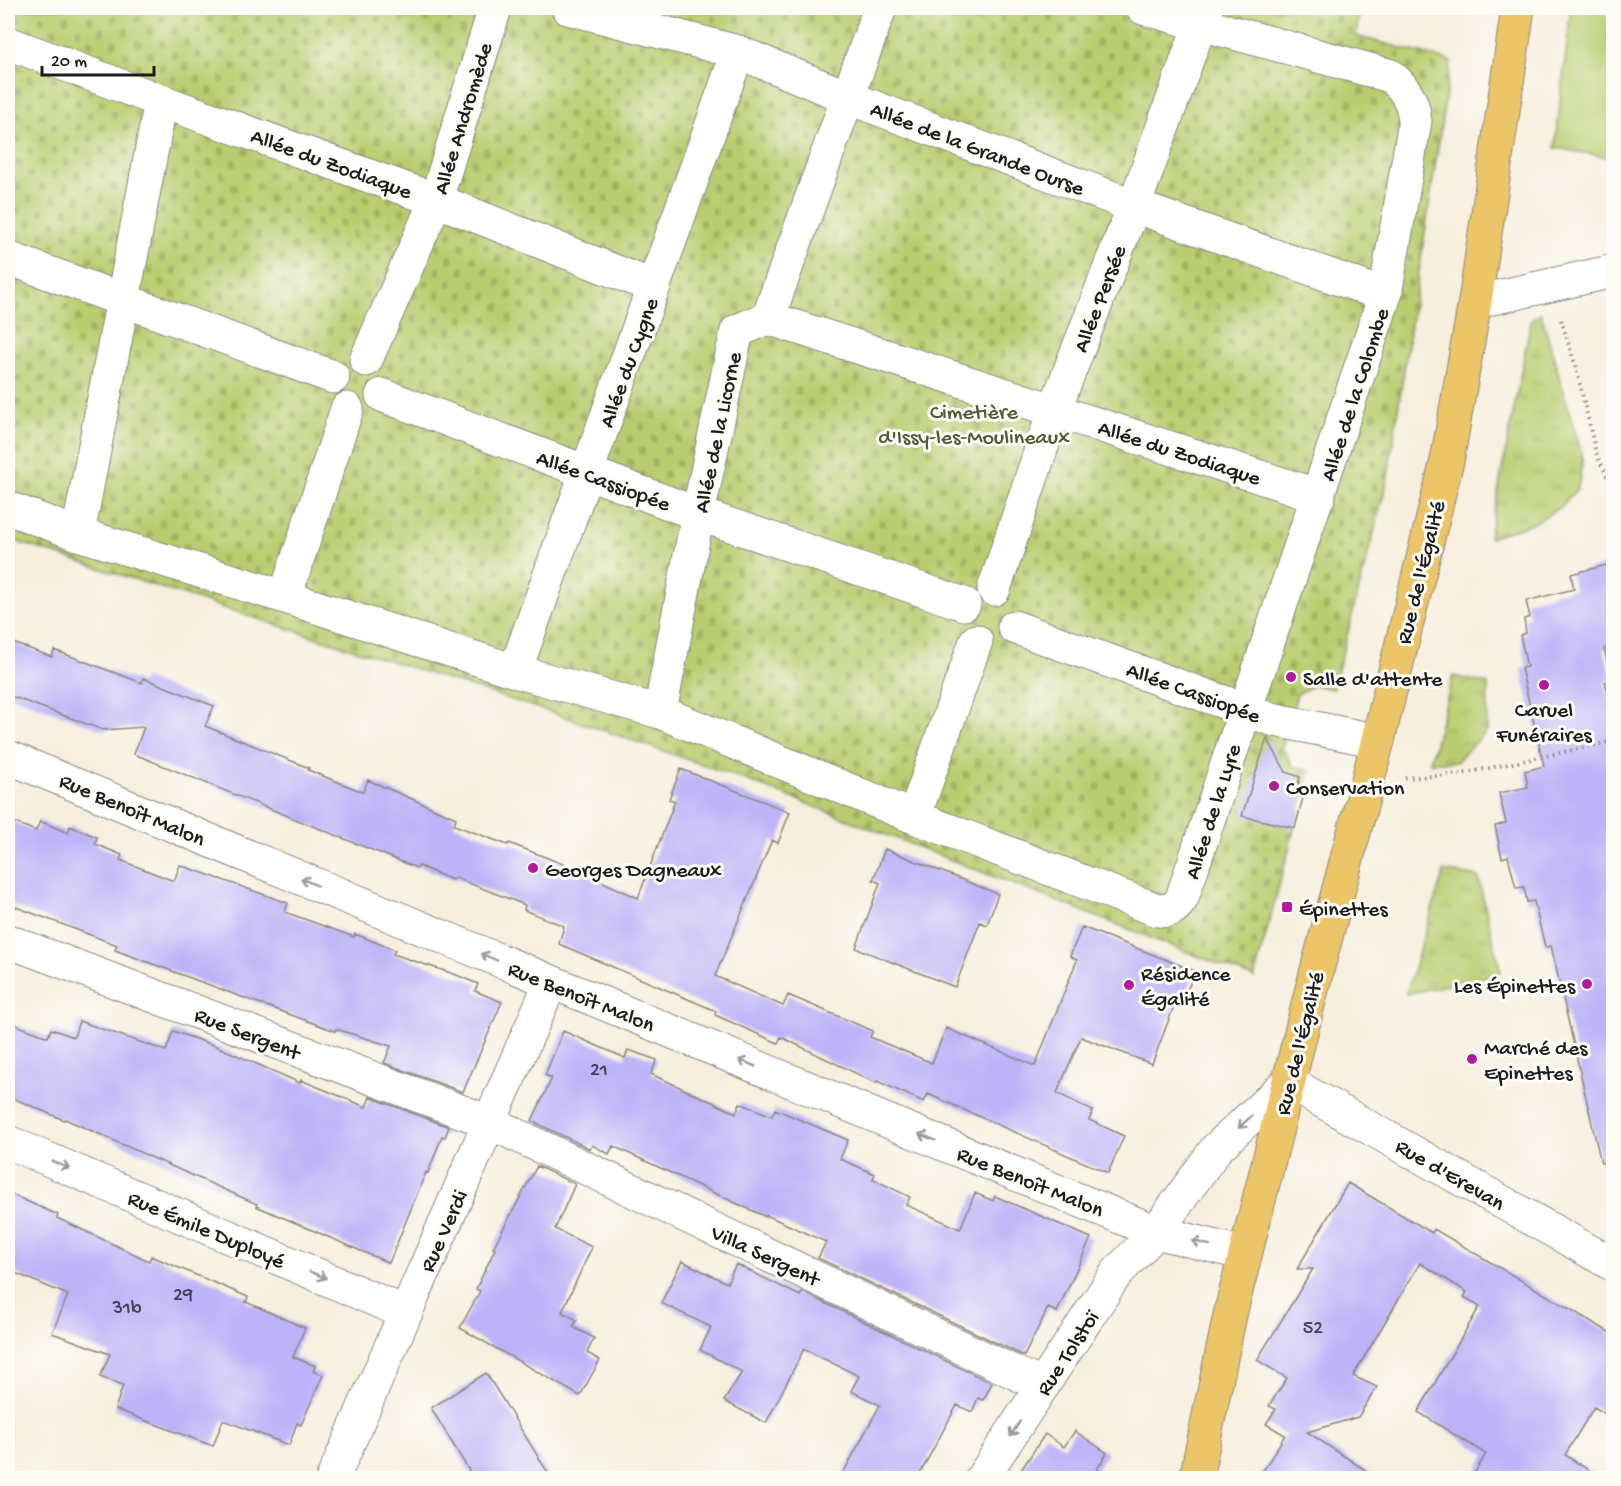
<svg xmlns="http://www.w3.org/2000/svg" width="1621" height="1486" font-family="'Gochi Hand',sans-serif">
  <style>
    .grass { fill: url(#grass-tufts); stroke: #6a7446; stroke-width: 1.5 }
    .cemetery { fill: url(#cemetery-stones); stroke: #6a7446; stroke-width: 1.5 }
    .park { fill: #b9cd70; stroke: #6a7446; stroke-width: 1.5 }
    .building { fill: #beb3f8 }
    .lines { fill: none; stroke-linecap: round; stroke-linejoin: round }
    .minor-casing { stroke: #8a867d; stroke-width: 35 }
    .major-casing { stroke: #8a867d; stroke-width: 35 }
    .path { stroke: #8a867d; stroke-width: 4; stroke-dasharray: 1.5 4.5; stroke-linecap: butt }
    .minor { stroke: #fff; stroke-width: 33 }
    .major { stroke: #edc569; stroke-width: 33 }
    .oneway { stroke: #999 }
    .poi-dot { fill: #b5179e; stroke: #fdfcf7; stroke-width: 2 }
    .labels { text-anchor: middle; stroke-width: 6; stroke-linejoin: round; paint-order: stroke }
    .number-label { font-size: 20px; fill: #444253 }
    .street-label { font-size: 22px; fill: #1c1c1c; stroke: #fdfcf7 }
    .park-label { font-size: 22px; fill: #535a39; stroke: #fdfcf7 }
    .poi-label { font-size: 22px; fill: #1c1c1c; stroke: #fdfcf7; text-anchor: start }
  </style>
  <defs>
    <pattern id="grass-tufts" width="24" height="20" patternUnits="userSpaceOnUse" patternTransform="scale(1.5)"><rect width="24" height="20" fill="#b9cd70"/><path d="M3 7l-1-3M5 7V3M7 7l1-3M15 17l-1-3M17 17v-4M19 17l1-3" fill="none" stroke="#9eaf60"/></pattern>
    <pattern id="cemetery-stones" width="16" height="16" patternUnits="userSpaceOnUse" patternTransform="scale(1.5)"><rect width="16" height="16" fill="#b9cd70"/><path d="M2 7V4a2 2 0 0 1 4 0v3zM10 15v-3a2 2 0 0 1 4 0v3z" fill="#9eaf60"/></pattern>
  </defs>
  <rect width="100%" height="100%" fill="#fdfcf7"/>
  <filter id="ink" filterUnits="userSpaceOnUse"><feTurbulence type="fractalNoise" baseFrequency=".0167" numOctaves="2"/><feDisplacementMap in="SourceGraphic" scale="12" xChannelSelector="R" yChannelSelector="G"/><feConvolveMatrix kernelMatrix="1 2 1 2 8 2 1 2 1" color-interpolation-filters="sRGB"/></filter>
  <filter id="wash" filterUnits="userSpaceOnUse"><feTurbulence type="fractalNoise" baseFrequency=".008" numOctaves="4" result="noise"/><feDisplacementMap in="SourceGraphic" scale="24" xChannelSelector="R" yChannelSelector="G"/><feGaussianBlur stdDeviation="1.35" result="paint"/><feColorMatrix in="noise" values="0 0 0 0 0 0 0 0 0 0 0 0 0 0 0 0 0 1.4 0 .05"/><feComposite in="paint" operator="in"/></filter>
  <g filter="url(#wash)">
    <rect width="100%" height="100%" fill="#f7efde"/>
    <path class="grass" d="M1541 313 1583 459 1578 488 1561 507 1534 523 1489 538 1531 320Z
      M1453 676 1488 684 1487 731 1456 762H1430Z
      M1444 871 1478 877 1501 973 1406 994Z"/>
    <path class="cemetery" d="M8 8H1360L1356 36 1451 61 1387 482 1333 689 1314 685 1297 694 1282 748 1293 766 1310 771 1254 978 741 778 559 715 8 539Z"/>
    <path class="park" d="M1571 8H1613V158L1555 148Z"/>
    <g id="blocks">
      <path class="building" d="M1614 563V646L1604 649 1612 680 1605 682 1614 713V1162L1601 1163 1551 946 1545 947 1534 901 1527 902 1524 887 1516 888 1508 856 1502 858 1495 826 1506 823 1499 793 1528 787 1525 771 1544 766 1521 668 1527 667 1520 635 1526 633 1524 619 1530 617 1526 601 1574 589 1571 574Z
        M8 641 52 657 54 650 142 683 143 678 214 706 205 726 309 768 308 770 363 792 368 780 456 818 454 825 508 845 509 843 568 866 638 898 675 801 669 799 681 769 790 812 778 843 772 840 715 976 783 1006 788 995 873 1031 870 1037 932 1063 946 1028 1035 1066 1077 960 1070 956 1082 927 1195 971 1183 1001 1177 998 1152 1064 1081 1037 1057 1093 1093 1111 1089 1120 1124 1136 1108 1173 928 1094 924 1102 877 1081 876 1083 781 1037 778 1043 715 1015 716 1011 559 944 564 926 524 910 525 905 456 878 452 880 419 866 417 868 134 754 144 727 103 730 8 695Z
        M1267 738 1286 772 1300 777 1295 795 1303 798 1295 828 1242 816Z
        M8 820 36 831 40 821 68 833 70 826 97 837 95 844 122 855 120 860 174 881 180 865 288 903 285 912 354 937 355 934 395 950 393 954 454 974 478 984 475 991 502 1002 463 1092 384 1063 391 1046 336 1029 335 1031 239 996 115 950 117 945 8 904Z
        M885 849 998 894 987 925 980 922 955 987 856 948 880 883 873 880Z
        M79 1021 166 1051 173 1031 216 1046 300 1083 301 1080 366 1107 370 1097 449 1127 445 1137 442 1136 428 1173 426 1172 389 1263 256 1206 257 1204 65 1119 64 1120 8 1096V1022L48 1037 51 1029 74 1037Z
        M563 1031 625 1058 628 1050 657 1060 651 1074 736 1113 740 1103 772 1116 775 1109 848 1140 840 1159 875 1174 873 1179 910 1197 906 1205 960 1229 975 1193 993 1201 995 1196 1091 1238 1057 1312 1048 1308 1024 1356 818 1258 826 1242 766 1215V1217L613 1146 609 1154 592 1145 590 1149 532 1121 552 1078 545 1075Z
        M537 1166 575 1184 555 1229 592 1247 562 1312 577 1320 573 1327 594 1338 587 1353 600 1360 580 1396 460 1328 480 1291 476 1289 495 1249 493 1248Z
        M1348 1183 1432 1233 1434 1229 1614 1335V1419L1594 1407 1565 1455 1603 1479H1471L1486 1454 1418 1412 1480 1306 1464 1297 1467 1292 1420 1263 1353 1376 1377 1387 1358 1417 1307 1432 1379 1479H1258L1285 1435 1266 1424 1276 1409 1269 1406 1287 1378 1257 1360 1313 1269H1297Z
        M8 1193 58 1215 57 1218 149 1261 151 1256 248 1297 246 1302 305 1328 293 1357 315 1366 313 1371 323 1375 301 1425 297 1423 289 1445 223 1420 213 1446 115 1409 123 1385 100 1377 110 1354 52 1333 68 1295 8 1270Z
        M682 1261 727 1283 736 1264 800 1296 802 1292 992 1383 983 1400 978 1398 972 1412 957 1405 917 1479H840L880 1405 851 1391 859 1376 804 1349 766 1423 724 1401 742 1372 700 1350 711 1327 661 1303Z
        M486 1373 552 1479H474L431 1408Z
        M1075 1431 1107 1453 1097 1469 1111 1479H1015L1045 1434 1064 1447Z"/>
    </g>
  </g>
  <g filter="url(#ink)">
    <use href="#blocks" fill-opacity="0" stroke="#8a867d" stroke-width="1.5"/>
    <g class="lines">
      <defs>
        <path id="minor" d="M568 8 738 52 847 97 1134 206 1385 295
          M8 43 161 101 436 200 654 287
          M8 258 333 377
          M1475 302 1614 271
          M768 318 1319 496
          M366 360 436 200 495 8
          M382 395 698 514 964 604
          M8 508 78 534 285 597 515 671 660 712 914 817 1157 910C1170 912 1175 909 1182 898L1385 295 1415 121C1413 100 1406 90 1391 76L1143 8
          M78 534 161 101
          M994 589 1054 411 1134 206 1206 8
          M285 597 347 409
          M1014 627 1271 719 1378 741
          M515 671 738 52
          M660 712 698 514 737 331 768 318 880 8
          M8 757 1156 1232 1245 1254
          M914 817 976 641
          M8 941 489 1122 1043 1386
          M8 1142 406 1313
          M333 1478 551 982
          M982 1478 1116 1274 1156 1232 1216 1149 1288 1082 1614 1265"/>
        <path id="major" d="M1196 1478 1230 1315 1313 985 1368 780 1447 461 1475 302 1518 8"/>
      </defs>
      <use href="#minor" class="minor-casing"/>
      <use href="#major" class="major-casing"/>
      <path class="path" d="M1561 320 1576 367 1596 453 1614 491
        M1405 778 1462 774 1614 741"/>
      <use href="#minor" class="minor"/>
      <use href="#major" class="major"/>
    </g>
    <defs><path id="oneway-shaft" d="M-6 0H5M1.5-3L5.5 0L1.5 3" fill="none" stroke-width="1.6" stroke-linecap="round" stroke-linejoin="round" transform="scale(1.5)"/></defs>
    <g class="oneway">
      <use href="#oneway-shaft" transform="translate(309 882) rotate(-157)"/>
      <use href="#oneway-shaft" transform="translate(489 957) rotate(-157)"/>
      <use href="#oneway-shaft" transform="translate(747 1063) rotate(-158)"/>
      <use href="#oneway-shaft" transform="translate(1245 1122) rotate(137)"/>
      <use href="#oneway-shaft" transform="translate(927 1137) rotate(-158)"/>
      <use href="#oneway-shaft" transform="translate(61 1165) rotate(23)"/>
      <use href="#oneway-shaft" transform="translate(1201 1243) rotate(-166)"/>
      <use href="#oneway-shaft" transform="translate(318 1275) rotate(23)"/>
      <use href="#oneway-shaft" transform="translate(1015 1429) rotate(123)"/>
    </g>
  </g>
  <g class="poi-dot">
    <circle cx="1291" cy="677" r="6"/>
    <circle cx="1544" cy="685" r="6"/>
    <circle cx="1274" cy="786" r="6"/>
    <circle cx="533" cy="868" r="6"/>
    <rect x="1281" y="901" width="12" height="12" rx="3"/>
    <circle cx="1587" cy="984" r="6"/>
    <circle cx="1129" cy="985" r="6"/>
    <circle cx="1472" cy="1059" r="6"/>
  </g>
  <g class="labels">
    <g class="number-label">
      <text x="599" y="1075">21</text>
      <text x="183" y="1300">29</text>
      <text x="127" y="1313">31b</text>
      <text x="1313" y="1333">52</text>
    </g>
    <g class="street-label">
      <text transform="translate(461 118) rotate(-73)" y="8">Allée Andromède</text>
      <text transform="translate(978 147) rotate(21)" y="8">Allée de la Grande Ourse</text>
      <text transform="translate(332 162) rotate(20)" y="8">Allée du Zodiaque</text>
      <text transform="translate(1098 298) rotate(-69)" y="8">Allée Persée</text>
      <text transform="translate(627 362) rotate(-70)" y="8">Allée du Cygne</text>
      <text transform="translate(1353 394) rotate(-72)" y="8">Allée de la Colombe</text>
      <text transform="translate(716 432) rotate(-78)" y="8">Allée de la Licorne</text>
      <text transform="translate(1180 451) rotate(18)" y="8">Allée du Zodiaque</text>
      <text transform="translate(604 479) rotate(20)" y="8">Allée Cassiopée</text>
      <text transform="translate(1419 572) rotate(-76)" y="8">Rue de l'Égalité</text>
      <text transform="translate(1194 691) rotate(20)" y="8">Allée Cassiopée</text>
      <text transform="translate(133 808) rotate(23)" y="8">Rue Benoît Malon</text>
      <text transform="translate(1211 811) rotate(-72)" y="8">Allée de la Lyre</text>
      <text transform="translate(582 995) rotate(22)" y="8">Rue Benoît Malon</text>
      <text transform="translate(248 1032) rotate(21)" y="8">Rue Sergent</text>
      <text transform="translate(1298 1043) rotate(-76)" y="8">Rue de l'Égalité</text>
      <text transform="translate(1451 1173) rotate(30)" y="8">Rue d'Erevan</text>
      <text transform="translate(1031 1180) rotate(22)" y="8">Rue Benoît Malon</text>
      <text transform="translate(207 1228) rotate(23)" y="8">Rue Émile Duployé</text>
      <text transform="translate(442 1230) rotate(-66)" y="8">Rue Verdi</text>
      <text transform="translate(766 1254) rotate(25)" y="8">Villa Sergent</text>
      <text transform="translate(1066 1352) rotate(-57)" y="8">Rue Tolstoï</text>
    </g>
    <g class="park-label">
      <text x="974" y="418">Cimetière<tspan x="974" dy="25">d'Issy-les-Moulineaux</tspan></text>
    </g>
    <g class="poi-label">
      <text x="1303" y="685">Salle d'attente</text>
      <text x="1544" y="716" text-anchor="middle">Caruel<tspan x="1544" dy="25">Funéraires</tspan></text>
      <text x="1286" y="794">Conservation</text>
      <text x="545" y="876">Georges Dagneaux</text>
      <text x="1299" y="915">Épinettes</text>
      <text x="1141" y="980">Résidence<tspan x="1141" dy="25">Égalité</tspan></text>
      <text x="1575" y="992" text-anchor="end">Les Épinettes</text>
      <text x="1484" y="1054">Marché des<tspan x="1484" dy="25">Epinettes</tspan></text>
    </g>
  </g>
  <rect width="1621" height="1486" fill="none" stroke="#fdfcf7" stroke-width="30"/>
  <path d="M42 66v9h112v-9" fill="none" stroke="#1c1c1c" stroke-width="3"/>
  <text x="51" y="66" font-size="18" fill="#1c1c1c" stroke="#fdfcf7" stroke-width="4.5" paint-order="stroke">20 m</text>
</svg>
